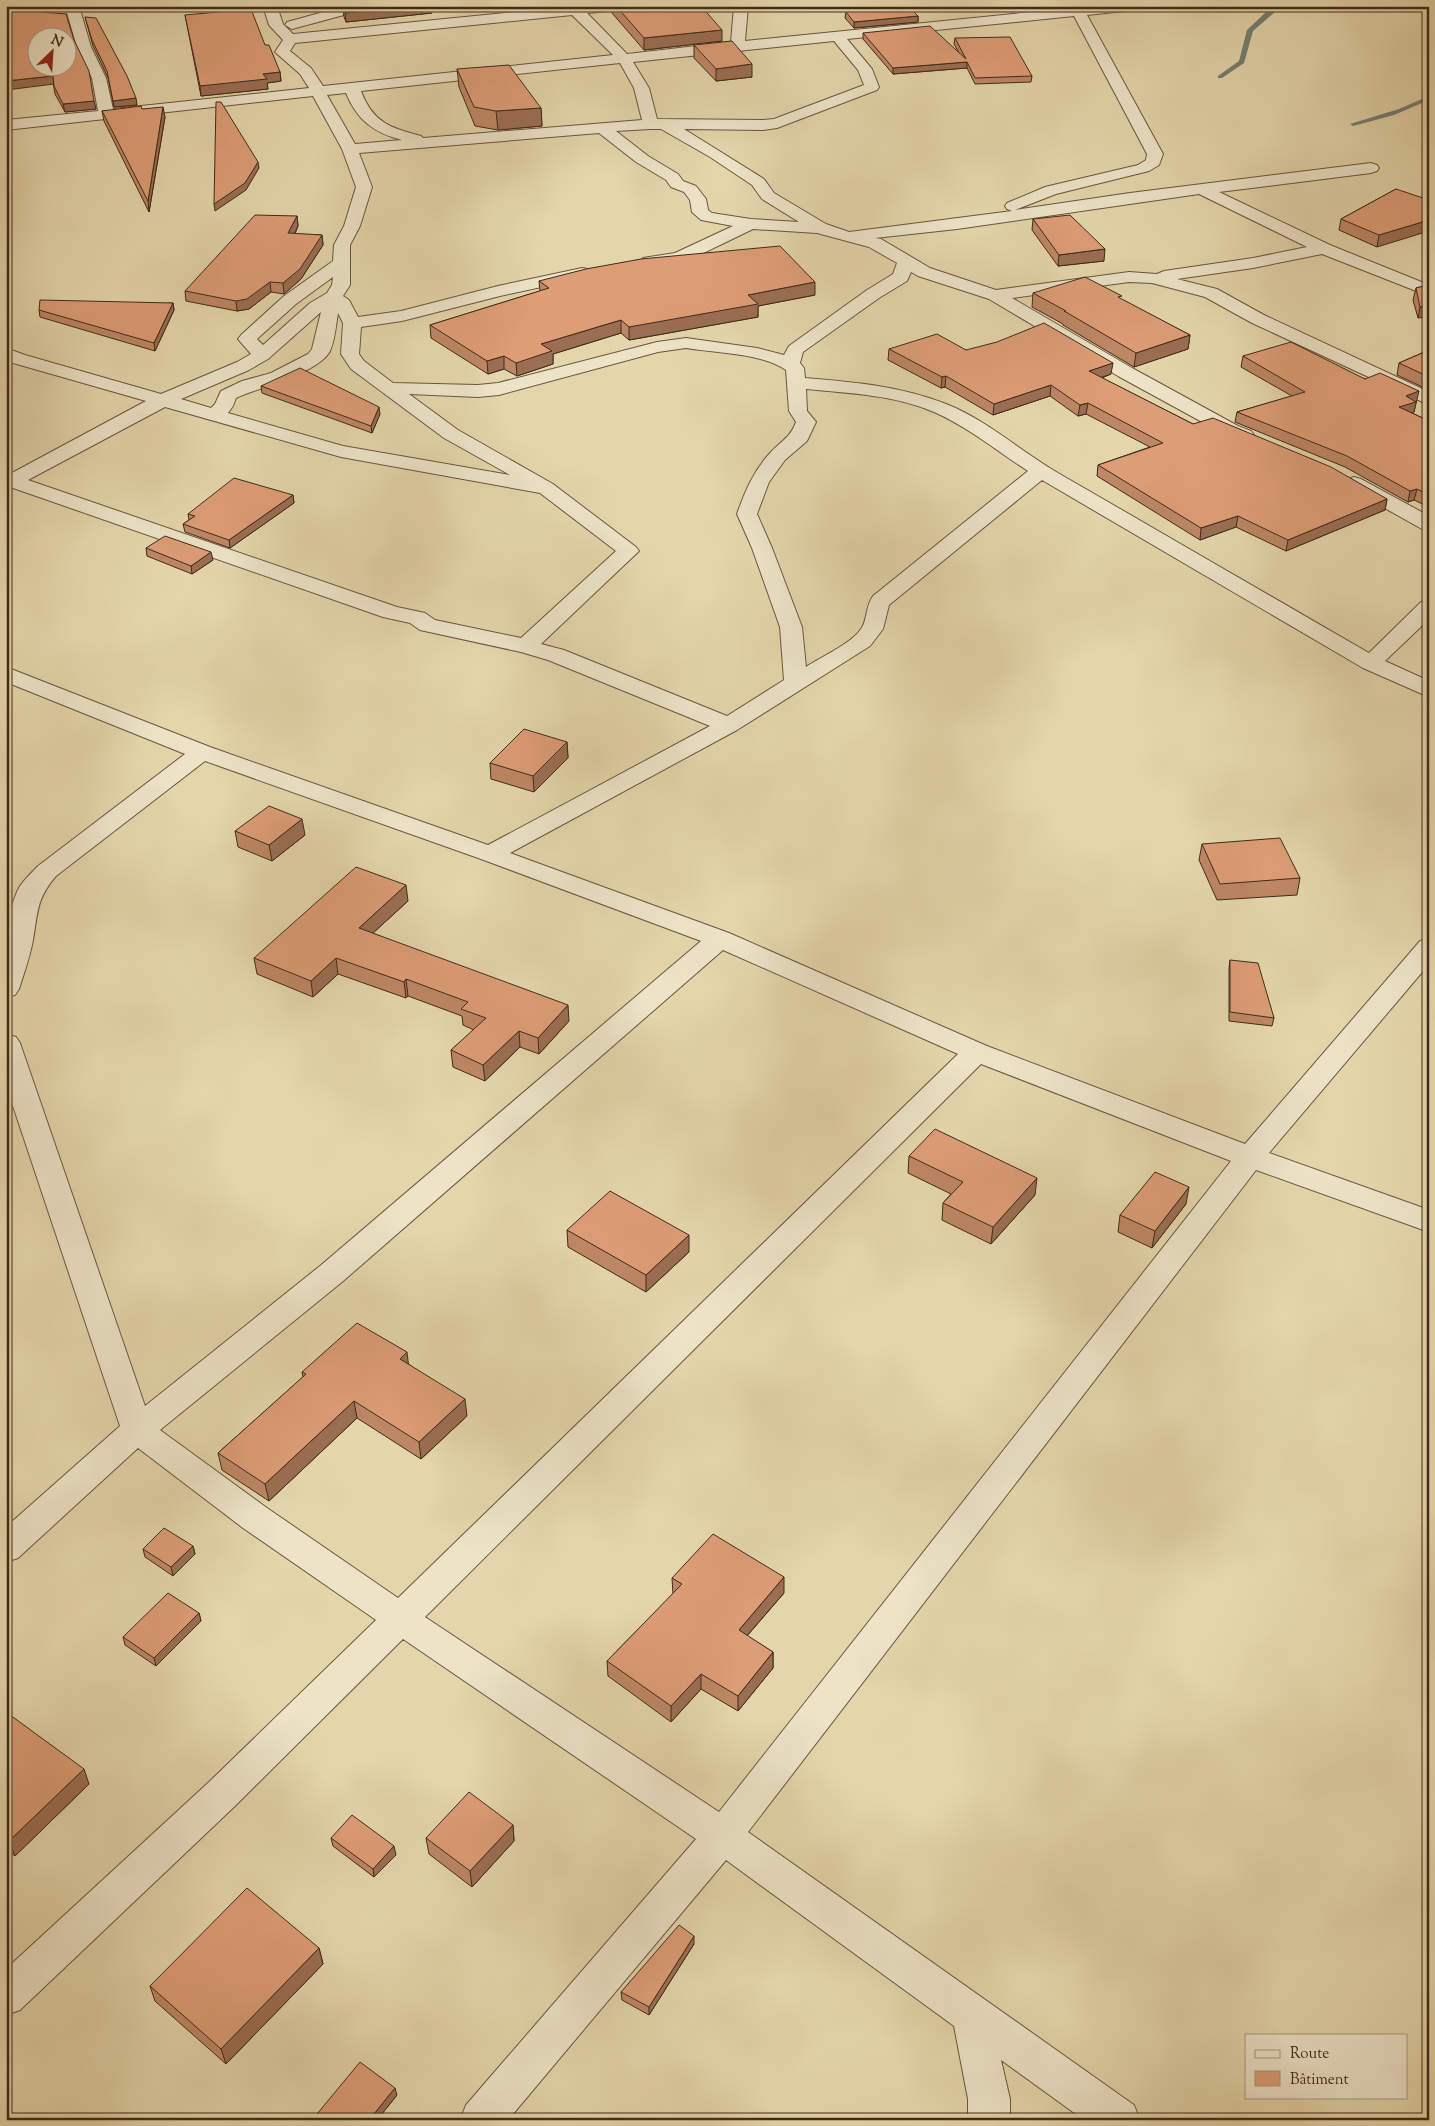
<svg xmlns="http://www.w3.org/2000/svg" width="1435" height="2126" font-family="'Sorts Mill Goudy',serif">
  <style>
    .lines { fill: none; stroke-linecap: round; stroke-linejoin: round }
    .stream { fill: #757f74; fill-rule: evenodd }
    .street-casing { stroke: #6a553e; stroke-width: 2 }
    .street { fill: #ede4c8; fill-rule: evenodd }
    .wall { fill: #be8765; stroke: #412a1a }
    .shaded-wall { fill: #9b6e53; stroke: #412a1a }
    .building { fill: #dd9d76; stroke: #412a1a; fill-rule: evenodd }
  </style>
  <rect width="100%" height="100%" fill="#e4d6ab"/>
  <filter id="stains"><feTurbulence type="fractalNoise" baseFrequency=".004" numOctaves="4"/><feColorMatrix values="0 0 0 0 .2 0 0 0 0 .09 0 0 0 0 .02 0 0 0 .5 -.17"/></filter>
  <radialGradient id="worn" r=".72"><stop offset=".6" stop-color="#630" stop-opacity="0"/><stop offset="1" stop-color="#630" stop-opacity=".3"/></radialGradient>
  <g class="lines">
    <path class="stream" d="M1275 6H1282L1253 31 1244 63 1222 78H1218V76L1239 61 1247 30 1266 12Z
      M1429 96V100L1394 115 1353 126 1350 124 1399 109Z"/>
    <defs>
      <path id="street" d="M65 6H79L91 47 106 78 113 109 309 88 300 74 275 52 283 40 269 25 263 6H277L283 24 293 34 576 6H627L620 10 587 13 627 54 731 42 734 6H748L745 41 1091 6H1141L1134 10 1087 15 1163 154 1159 165 1149 171 1056 194 1015 210 1130 193 1371 163 1377 165 1379 168 1377 171 1371 173 1219 192 1330 245 1429 285V296L1322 254 1253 268 1177 279 1217 289 1264 315 1429 392V405L1252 323 1205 297 1152 283 1129 282 1012 298 1132 368 1238 426 1251 431 1254 435 1251 439 1244 441 1224 434 1118 376 989 299 918 276 911 272 907 281 879 298 803 352 800 363 804 368 805 378C853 382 901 386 946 404 987 420 1020 451 1058 473 1162 533 1265 593 1369 653L1421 602 1429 601V619L1385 661 1429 681V697L1363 668 1042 480 889 605 883 629 870 646 737 730 510 853 729 933 987 1046 1245 1144 1420 941 1429 939V964L1269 1153 1429 1210V1232L1256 1170 748 1832 1134 2105 1140 2120H1084L1001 2060 1010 2099V2120H968V2099L954 2026 726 1860 508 2120H460L466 2105 696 1839 403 1639 235 1806 20 2010 6 2015V1969L209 1782 376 1620 243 1528 138 1448 18 1558 6 1562V1527L120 1426 6 1085V1034L16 1037 20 1043 145 1406 320 1266 701 941 481 859 205 761 56 876C36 899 38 913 33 940 30 957 24 973 19 989L15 995 6 997C6 964 3 916 20 886 25 879 32 872 38 866L185 754 6 682V667L210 747 488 845 710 726 548 660 521 652 420 630 410 623 383 617 13 488 6 490V473L10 474 146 401 13 363 6 360V348L25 355 161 394 237 362 251 354 238 339 241 335 284 296 333 261 334 245 344 226 356 187 342 149 313 96 6 130V120L98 111 92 78 77 47ZM572 15 613 55 323 86 311 68 290 51 295 43ZM1074 16 1147 154 1146 160 1138 165 1045 187 1007 203 1005 206 1007 209 1012 211 849 232 826 224 774 193 764 179 684 129 763 130 777 128 877 90 879 87 872 69 847 39ZM834 41 858 70 864 85 774 119 763 120 657 119 649 88 633 62ZM620 63 634 88 642 120 423 138 421 136C391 128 373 123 361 91ZM346 93C357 120 374 133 402 140L355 144 327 95ZM650 129H661L710 157 752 185 762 199 799 222 751 219 712 213 708 210 706 199 696 186 683 181 678 174 648 156 616 131ZM599 133 636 162 666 180 671 187 684 192 690 200 692 212 701 220 733 226 675 253 643 258 640 262 643 266 649 267 685 262 753 229 817 233 869 247 897 263 893 274 867 290 789 346 784 355 757 348 686 338 657 342 498 383 478 385 393 383 364 361 359 354 361 327 402 321 500 296 588 277 591 273 588 269 582 268 498 286 401 311 358 317 349 300 343 296 350 285V245L360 226 372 187 359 153ZM1199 194 1307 247 1253 258 1164 271 1157 274 1129 272 996 290 930 268 881 239 875 238 957 229ZM333 277 332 285 327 293 310 303 263 345 257 339 296 304ZM321 312 312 349 308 354 271 373 242 381 221 391 215 404 211 408 181 399 249 370 268 359ZM338 313 343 323 341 354 351 369 444 438 510 475 343 446 228 413 233 406 236 398C258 388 320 372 330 351 335 340 336 325 338 313ZM686 348C715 353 762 353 786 370L789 411 796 422C790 438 782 440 771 452 754 470 745 491 737 514L752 548 780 627 784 680 727 716 564 650 541 644 639 551 636 547 553 484 458 430 409 394 478 397 499 395 658 352ZM806 389C849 393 894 395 934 412 968 427 997 451 1028 471L873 596C865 607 868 619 861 629 852 643 821 657 806 667L802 627 772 548 757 514 769 482 785 460 807 441 816 422 807 411ZM165 407 341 457 540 493 616 551 521 638 435 620 425 613 397 607 28 480ZM723 950 958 1054 398 1598 267 1508 160 1430 342 1282ZM981 1064 1231 1161 719 1812 425 1617Z
        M345 6H368L366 9 292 29 285 25 287 22Z
        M1354 477 1361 479 1429 516V531L1422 529 1347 487 1344 483 1347 479Z"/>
    </defs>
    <use href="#street" class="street-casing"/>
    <use href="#street" class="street"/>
  </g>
  <path class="wall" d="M349 6H431L432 13 346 22 344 17 343 8Z
    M611 6H701L722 41 644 50 612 13Z
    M41 12 74 40 96 109 65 112 55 94Z
    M846 12 918 16V22L854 28 845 18Z
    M185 15 265 45 280 72 281 81 267 83 268 89 201 96Z
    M85 17 137 105 114 107 108 78 93 46Z
    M863 33 959 53 954 44 955 38 1032 76 1031 82 975 84 967 68 893 74 863 39Z
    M694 45 752 77 716 81 694 58Z
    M457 69 541 108 542 126 498 130 475 126 459 87Z
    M142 109 165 117 149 212 104 121 102 111Z
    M1396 189 1377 247 1339 230 1341 219Z
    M297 216 298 226 295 234 322 235 323 245 301 279 284 294 271 292 249 309 237 311 186 301 185 291Z
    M1033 219 1104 261 1058 266 1032 230Z
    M539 281 815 295 758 306V317L629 340 621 333 553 354V364L517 376 504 369 488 374 431 338 430 325 540 291Z
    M1429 285 1418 318 1413 300 1416 288Z
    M1033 293 1122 300 1190 335 1188 349 1134 367 1063 325V324L1032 307Z
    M173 303 174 310 155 351 40 317 39 310Z
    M889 349 966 350 1111 374 1102 378 1193 424 1387 499 1385 510 1286 551 1236 527 1200 540 1097 476 1098 465 1150 447 1086 414 1078 416 1050 396 993 415 945 387 941 388 888 360Z
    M1429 350V390L1397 375 1399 363Z
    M1243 356 1365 379 1417 401 1416 402 1414 412 1412 413 1429 421V507L1414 500 1408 502 1345 467 1235 422 1237 412 1292 396 1241 367Z
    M261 386 380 414 372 433 262 393Z
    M293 495 294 503 230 548 185 532 183 524 189 520 188 514Z
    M146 548 213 560 192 574 147 556Z
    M567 742 568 758 534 792 491 779 490 763Z
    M235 831 305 835 272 861 238 847Z
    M1202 844 1300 878 1297 895 1217 900 1199 860Z
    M408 901 373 933 569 1021 539 1054 520 1047 485 1081 453 1067 451 1050 474 1030 463 1025 462 1016 408 996 406 998 338 974 313 997 257 974 254 958Z
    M1230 960 1274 1018 1272 1026 1229 1021V968Z
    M909 1156 1035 1195 991 1244 942 1220 943 1203 951 1194 908 1173Z
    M1186 1204 1152 1248 1118 1232 1120 1215Z
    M567 1230 689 1252 646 1292 568 1247Z
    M409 1364 467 1416 421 1459 357 1418 269 1501 222 1470 218 1453 303 1377 302 1372Z
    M193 1546 195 1554 173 1576 145 1557 143 1549Z
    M672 1578 784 1593 747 1636 773 1652V1668L738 1711 701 1689 671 1722 608 1676 607 1661 673 1594Z
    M199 1613 201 1621 156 1666 125 1645 123 1637Z
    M6 1712 89 1784 15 1856 6 1849Z
    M513 1825 514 1841 472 1887 429 1854 426 1838Z
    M331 1838 396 1855 374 1877 333 1846Z
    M694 1944 649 2015 622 2000 621 1992Z
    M319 1948 323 1964 226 2064 155 2001 150 1986Z
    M397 2095 377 2120H318L317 2114Z"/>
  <path class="shaded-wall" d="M410 6H431L432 13 346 22 345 13Z
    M918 16V22L854 28V22Z
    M722 30V41L644 50V38Z
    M967 62V68L893 74V68Z
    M752 64V77L716 81V69Z
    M280 72 281 81 267 83 268 89 201 96 200 86 263 74Z
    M53 76 54 84 6 90V81Z
    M136 98 137 105 114 107 113 101Z
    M94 101 96 109 65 112 63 104Z
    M163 107 165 117 149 212 148 201Z
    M541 108 542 126 498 130 496 111Z
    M258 162 259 168 246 190 215 211 214 204Z
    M297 216 298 226 290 243 288 233Z
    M1429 220V231L1377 247 1379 235Z
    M322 235 323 245 301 279 284 294 283 283Z
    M1105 249 1104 261 1058 266 1059 255Z
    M270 282 271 292 249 309 237 311 236 301Z
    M815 282V295L758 306V317L629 340V327L748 295Z
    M173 303 174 310 155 351 154 343Z
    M1429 305V317L1418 318 1420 307Z
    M621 320V333L553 354V364L517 376 516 363 541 344Z
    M1190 335 1188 349 1134 367 1136 353Z
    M504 356V369L488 374 487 361Z
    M1113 363 1111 374 1088 382 1089 371Z
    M946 376 945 387 941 388 942 377Z
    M1051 385 1050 396 993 415 994 404Z
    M1419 391 1414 412 1397 418 1399 407 1406 396Z
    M1088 403 1086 414 1078 416 1080 405Z
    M379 407 380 414 372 433 371 426Z
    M1417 489 1414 500 1408 502 1410 491Z
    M293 495 294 503 230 548 229 540Z
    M1387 499 1385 510 1286 551 1288 540Z
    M1238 516 1236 527 1200 540 1201 528Z
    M211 552 213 560 192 574 191 566Z
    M567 742 568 758 534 792 533 776Z
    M302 819 305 835 272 861 269 845Z
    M406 885 408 901 361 944 359 928Z
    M336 958 338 974 313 997 311 981Z
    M406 979 408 996 406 998 404 982Z
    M568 1005 569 1021 539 1054 538 1038Z
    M519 1031 520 1047 485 1081 483 1065Z
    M1037 1178 1035 1195 991 1244 993 1227Z
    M1189 1187 1186 1204 1152 1248 1155 1231Z
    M689 1235V1252L646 1292V1275Z
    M407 1352 409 1369 400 1359Z
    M465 1399 467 1416 421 1459 419 1442Z
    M354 1401 357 1418 269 1501 265 1484Z
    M193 1546 195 1554 173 1576 171 1567Z
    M784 1577V1593L738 1646 739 1630Z
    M199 1613 201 1621 156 1666 154 1658Z
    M773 1652V1668L738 1711V1696Z
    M701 1674V1689L671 1722V1706Z
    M84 1769 89 1784 15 1856 9 1841Z
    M513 1825 514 1841 472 1887 470 1871Z
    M394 1846 396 1855 374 1877 373 1869Z
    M694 1936V1944L649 2015V2007Z
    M319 1948 323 1964 226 2064 221 2049Z
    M395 2088 397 2095 377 2120H369Z"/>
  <path class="building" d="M6 6H39L41 12 66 14 74 40 89 71 94 101 63 104 54 86 53 76 6 81ZM38 38H68V68H38Z
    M349 6H410L345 13 343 8Z
    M616 6H701L722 30 644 38Z
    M904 6H908L918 16 854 22 846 12Z
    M251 9 265 45H269L280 72 263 74 267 79 200 86 185 15Z
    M85 17 96 18 127 76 136 98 113 101 107 71 92 40Z
    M930 26 966 59 955 38 1010 37 1032 76 975 78 967 62 893 68 863 33Z
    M732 41 752 64 716 69 694 45Z
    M509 65 541 108 496 111 474 107 457 69Z
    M216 102H221L258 162 245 183 214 204Z
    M141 106 142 109 163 107 148 201 102 111Z
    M1396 189 1429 200V220L1379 235 1341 219Z
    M255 215 297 216 288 233 322 235 300 269 283 283 270 282 247 299 236 301 185 291Z
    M1070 215 1105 249 1059 255 1033 219Z
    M780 246 815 282 748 295 758 304 629 327 621 320 541 344 552 351 516 363 504 356 487 361 430 325 549 288 539 281 586 269 641 259Z
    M1085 277 1122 296 1118 297 1190 335 1136 353 1064 311H1066L1033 293Z
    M1427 285H1429V305L1420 307 1416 288Z
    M40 300 173 303 154 343 39 310Z
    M1044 323 1113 363 1089 371 1193 424 1213 418 1331 467 1387 499 1288 540 1238 516 1201 528 1098 465 1163 443 1088 403 1080 405 1051 385 994 404 946 376 942 377 889 349 937 334 966 350 997 342Z
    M1291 342 1365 379 1380 373 1419 391 1406 396 1416 402 1399 407 1429 421V495L1417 489 1410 491 1347 456 1237 412 1305 392 1243 356Z
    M1429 350V377L1399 363Z
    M300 368 379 407 371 426 261 386Z
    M234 478 293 495 229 540 183 524 195 516 188 514Z
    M165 536 211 552 191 566 146 548Z
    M524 729 567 742 533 776 490 763Z
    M269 806 302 819 269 845 235 831Z
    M1280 838 1300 878 1220 884 1202 844Z
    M356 867 406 885 359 928 568 1005 538 1038 519 1031 483 1065 451 1050 486 1018 461 1009 468 1002 406 979 404 982 336 958 311 981 254 958Z
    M1230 960 1258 963 1274 1018 1230 1012Z
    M935 1129 1037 1178 993 1227 943 1203 963 1182 909 1156Z
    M1155 1172 1189 1187 1155 1231 1120 1215Z
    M610 1191 689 1235 646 1275 567 1230Z
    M357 1323 407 1352 400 1359 465 1399 419 1442 354 1401 265 1484 218 1453 306 1374 302 1372Z
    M164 1528 193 1546 171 1567 143 1549Z
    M713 1534 784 1577 739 1630 773 1652 738 1696 701 1674 671 1706 607 1661 682 1584 672 1578Z
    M168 1593 199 1613 154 1658 123 1637Z
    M6 1712 84 1769 9 1841 6 1839Z
    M469 1792 513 1825 470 1871 426 1838Z
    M352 1815 394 1846 373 1869 331 1838Z
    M247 1888 319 1948 221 2049 150 1986Z
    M679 1925 694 1936 649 2007 621 1992Z
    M360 2062 395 2088 369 2120H324L317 2114Z"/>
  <rect width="1435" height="2126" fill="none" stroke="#e4d6ab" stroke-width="25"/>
  <rect x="8" y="8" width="1420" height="2111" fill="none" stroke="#412a1a" stroke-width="2.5"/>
  <rect x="12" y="12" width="1410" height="2101" fill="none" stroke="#412a1a"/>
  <rect x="1245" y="2034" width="162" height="65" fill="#ede4c8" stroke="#a89a82"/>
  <rect x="1255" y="2050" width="25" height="8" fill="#ede4c8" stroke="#a89a82"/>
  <text x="1290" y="2058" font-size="15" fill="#412a1a">Route</text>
  <rect x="1255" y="2071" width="25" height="15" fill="#dd9d76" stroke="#a89a82"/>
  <text x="1290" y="2084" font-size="15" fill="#412a1a">Bâtiment</text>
  <g transform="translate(52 52) rotate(25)"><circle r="24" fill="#ede4c8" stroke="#a89a82"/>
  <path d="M0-4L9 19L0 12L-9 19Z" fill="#8f2418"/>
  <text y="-8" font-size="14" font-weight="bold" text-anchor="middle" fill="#412a1a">N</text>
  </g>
  <rect width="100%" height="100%" filter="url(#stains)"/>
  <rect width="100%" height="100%" fill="url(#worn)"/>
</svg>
